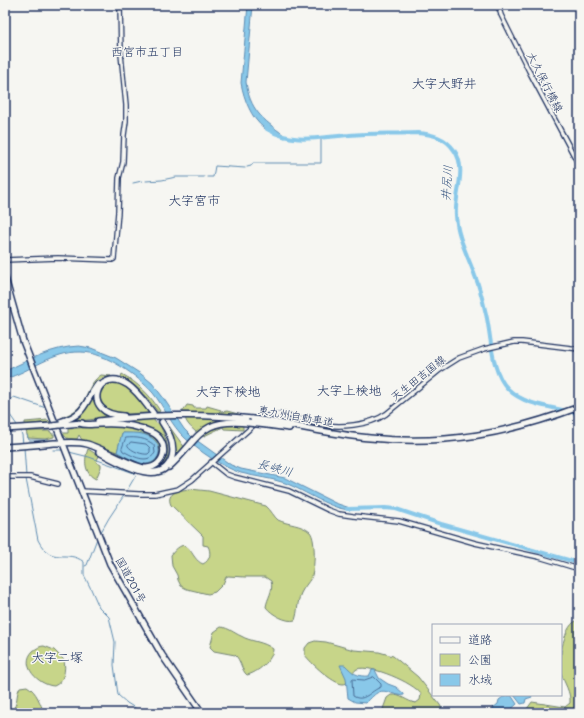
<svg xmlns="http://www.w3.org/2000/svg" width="584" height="718" font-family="Mali,'Klee One',sans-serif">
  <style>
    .green { fill: #c7d589; stroke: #718274 }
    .water { fill: #89c8e9; stroke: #5d8bb1 }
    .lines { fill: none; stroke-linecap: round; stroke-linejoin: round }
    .shore { stroke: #476c96; stroke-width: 1 }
    .stream { stroke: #5d8bb1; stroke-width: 1 }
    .river { stroke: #89c8e9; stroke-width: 4 }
    .highway-tunnel { stroke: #caced4; stroke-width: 5; stroke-dasharray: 5 2.5; stroke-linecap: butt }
    .secondary-casing { stroke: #1b2f5e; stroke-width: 6 }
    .highway-casing { stroke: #1b2f5e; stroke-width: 8 }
    .secondary { stroke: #f6f6f2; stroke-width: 3.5 }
    .highway { stroke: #f6f6f2; stroke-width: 5 }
    .highway-bridge-casing { stroke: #1b2f5e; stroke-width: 8; stroke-linecap: butt }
    .highway-bridge { stroke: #f6f6f2; stroke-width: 5 }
    .labels { text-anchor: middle; stroke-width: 3; stroke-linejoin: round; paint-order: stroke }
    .street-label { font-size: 11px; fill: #1b2f5e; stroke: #f6f6f2 }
    .neighbourhood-label { font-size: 12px; fill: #1b2f5e; stroke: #f6f6f2 }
    .water-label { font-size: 12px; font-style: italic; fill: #365581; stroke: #f6f6f2 }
    .quarter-label { font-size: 13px; fill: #1b2f5e; stroke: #f6f6f2 }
  </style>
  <rect width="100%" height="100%" fill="#f6f6f2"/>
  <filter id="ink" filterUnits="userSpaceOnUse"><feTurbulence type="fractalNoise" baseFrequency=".025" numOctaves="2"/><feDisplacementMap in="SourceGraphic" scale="8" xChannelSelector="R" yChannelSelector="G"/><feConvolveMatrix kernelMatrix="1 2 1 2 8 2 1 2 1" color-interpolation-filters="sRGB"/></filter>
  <g filter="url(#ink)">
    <path class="green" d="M122 374C138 383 151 396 160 411L158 412C147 398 137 384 121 377Z
      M101 375 111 376 102 378 94 386 76 415 60 420 61 418C67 415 73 413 78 408 88 399 87 384 101 375Z
      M117 381 128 387 147 408 149 413 117 414 106 410 98 400C100 386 103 384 117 381Z
      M94 392C95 406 101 414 114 417L70 422V421C83 415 89 405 94 392Z
      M187 405 193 406 194 408H206L207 406 221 410V412L227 411 242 415V416L182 412Z
      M185 417 239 420 221 422 198 434C193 429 186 424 185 417Z
      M153 418 155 422H158C165 434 178 464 155 467 162 460 163 458 164 448 168 427 126 424 112 422Z
      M163 418 185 448 173 460 174 457Z
      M48 420 50 422 25 425V422Z
      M230 424 243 425V430L224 429 223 427 202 437 201 436 212 428Z
      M100 426C116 427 143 426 157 437 168 447 159 466 145 465 136 465 125 458 116 454L117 452 141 463 156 459 159 455 160 450 150 436 140 434 122 433 117 452 82 440 79 435 77 439C70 439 66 440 63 433H68V429Z
      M26 431H50L52 434H54V437L46 439 28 438Z
      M88 449 99 456 96 462 101 465V467L96 479C84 474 84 459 88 449Z
      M190 489 209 491 266 506C271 510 274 517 278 520 288 525 301 524 310 532 316 539 315 570 311 578 308 583 304 587 301 593 297 602 298 612 295 620 287 623 271 614 266 607 267 598 274 591 271 581L265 577H245L228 576 226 577 223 584 215 592 208 594 187 589 181 586 178 580 177 575 172 566 171 555C190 531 189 559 203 564 211 560 211 552 208 546L203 545V536L171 505C165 492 181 490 190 489Z
      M579 620V713H524L532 702 565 707 570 703C571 692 564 683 561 673 558 660 564 622 579 620Z
      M221 627C229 628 234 633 241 636 251 642 263 641 273 649 273 660 257 673 247 675 241 670 241 660 235 655L214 651 210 647 214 632Z
      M315 641 326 642 354 650 379 652 393 656 418 677 440 705 444 713H387L383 709 387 698 391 695C401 694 407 702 416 703L420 700 421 694C414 683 370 664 357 669 351 672 349 685 343 684 333 684 310 662 305 655V648L309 643Z
      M44 646 54 650 64 660C66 670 64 682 54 686 38 685 19 665 33 651 37 648 40 646 44 646Z
      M27 686C37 692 40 703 44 713H5C21 708 14 698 20 687Z"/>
    <path class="water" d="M248 5H253L246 82C250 110 262 119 284 135L285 138C278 135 270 132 264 128 251 118 244 99 241 83Z
      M79 346 91 348 116 358 141 374 152 383 162 396 184 429 192 437 231 465 241 469 285 478 335 503 350 508 352 510C331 510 306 491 285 483 271 478 256 477 241 473 222 467 199 451 185 438 171 425 165 408 153 393 138 376 105 352 81 352 53 351 31 371 5 379V371C29 360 52 347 79 346Z
      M122 433C131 433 142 432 150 437 163 443 162 463 146 464 139 464 124 456 117 452Z
      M340 665H345C353 673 357 677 369 676L372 670H375L379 678 388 684 396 687 404 694V695C400 696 398 695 394 694 379 688 377 692 366 703L355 702 348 698 346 678Z
      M511 695 517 704 507 713H493V708L498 704 499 700 503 697Z
      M514 695H531L532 697 526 699 525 703 521 704Z"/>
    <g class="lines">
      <path class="shore" d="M126 438C136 437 146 438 154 445L155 453C147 465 133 456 123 451L122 449Z
        M131 442 146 444 150 448V452L148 454C143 455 131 451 128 446Z
        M374 677 381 684V687C370 691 364 703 353 696L352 679 364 680Z"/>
      <path class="stream" d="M247 167 251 166 253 163H321V138
        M207 177H213L215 166 245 168
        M146 181 162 180 176 177H204
        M133 183 142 181
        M5 403 14 397 46 408
        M5 408 17 425
        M20 430 22 435 23 444
        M27 435 29 440H48
        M24 447 26 476
        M53 450H62
        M69 452 89 457 134 473 136 475 126 492
        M26 479 38 540C52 567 66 548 84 562V575L91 589 99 607 109 617 115 642 114 665 118 695 127 703 143 713
        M101 532 109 518 125 494
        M85 566 87 565 98 536"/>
      <path class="river" d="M267 129C294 145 319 137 349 135 371 133 394 134 417 133 432 134 445 137 454 150 468 169 454 195 456 215 457 237 468 256 475 276 480 288 483 301 486 314 492 338 490 370 508 389 526 407 556 407 579 414
        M347 509 385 508 396 509 441 524 579 563"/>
      <path class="highway-tunnel" d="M153 413 159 422"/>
      <defs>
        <path id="secondary" d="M498 5 501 15 529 71 579 165
          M5 260 58 258 112 260 114 259 118 212 119 178 123 162 124 135 126 121V105L121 54 120 5
          M260 420C278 406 300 421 319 424 339 428 369 426 386 414L440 370 459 358 484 349 514 342H522L579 349
          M211 462 226 474 234 477 289 491 328 510 339 514 353 516 399 521 475 543 539 557 579 569
          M5 477H30L58 484
          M81 491 139 494H155L178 489 192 480 255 424"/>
        <path id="highway" d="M5 278 23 341 110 564 162 655 202 713
          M124 416C79 415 97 364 128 385 138 392 145 403 153 413
          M98 421C152 415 199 413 253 419
          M268 421C302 427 336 435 370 438 445 446 510 433 579 407
          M60 422C87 414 83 404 98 384
          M60 425 82 423
          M267 425 289 428
          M5 429 52 426
          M5 447C21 446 37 445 54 443 65 443 76 441 87 444 102 448 134 468 146 468 167 467 170 440 151 432 136 425 116 423 100 424 92 424 86 426 79 423
          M99 452C117 461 162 490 172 457 175 445 169 432 162 422
          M169 467C200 439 198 418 248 423"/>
      </defs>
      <use href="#secondary" class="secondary-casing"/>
      <use href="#highway" class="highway-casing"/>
      <use href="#secondary" class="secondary"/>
      <use href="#highway" class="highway"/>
      <defs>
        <path id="highway-bridge" d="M253 419 268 421
          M248 423 267 425
          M52 426 60 425"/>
      </defs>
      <use href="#highway-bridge" class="highway-bridge-casing"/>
      <use href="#highway-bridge" class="highway-bridge"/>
    </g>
  </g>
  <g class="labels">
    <g class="street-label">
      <text transform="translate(545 82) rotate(63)" y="4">大久保行橋線</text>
      <text transform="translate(418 378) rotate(-38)" y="4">天生田吉国線</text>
      <text transform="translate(296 416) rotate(10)" y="4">東九州自動車道</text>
      <text transform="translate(131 580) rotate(61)" y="4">国道201号</text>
    </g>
    <g class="neighbourhood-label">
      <text x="147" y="56">西宮市五丁目</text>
    </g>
    <g class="water-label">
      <text transform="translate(447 183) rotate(-86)" y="4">井尻川</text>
      <text transform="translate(275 468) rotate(15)" y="4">長峡川</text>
    </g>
    <g class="quarter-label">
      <text x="444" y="88">大字大野井</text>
      <text x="194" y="205">大字宮市</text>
      <text x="349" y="395">大字上検地</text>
      <text x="228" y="396">大字下検地</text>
      <text x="57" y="662">大字二塚</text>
    </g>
  </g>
  <rect width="584" height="718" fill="none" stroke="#f6f6f2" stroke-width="20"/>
  <rect x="10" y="10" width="564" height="698" fill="none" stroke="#1b2f5e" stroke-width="1.5" filter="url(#ink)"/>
  <rect x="432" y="624" width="130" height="72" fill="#f6f6f2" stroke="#9ea6b7"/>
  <rect x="440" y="637" width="20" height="6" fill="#f6f6f2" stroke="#9ea6b7"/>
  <text x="468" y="644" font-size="12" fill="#1b2f5e">道路</text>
  <rect x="440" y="654" width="20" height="12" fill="#c7d589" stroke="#9ea6b7"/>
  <text x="468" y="664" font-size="12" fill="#1b2f5e">公園</text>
  <rect x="440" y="674" width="20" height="12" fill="#89c8e9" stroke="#9ea6b7"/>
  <text x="468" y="684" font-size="12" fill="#1b2f5e">水域</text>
</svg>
